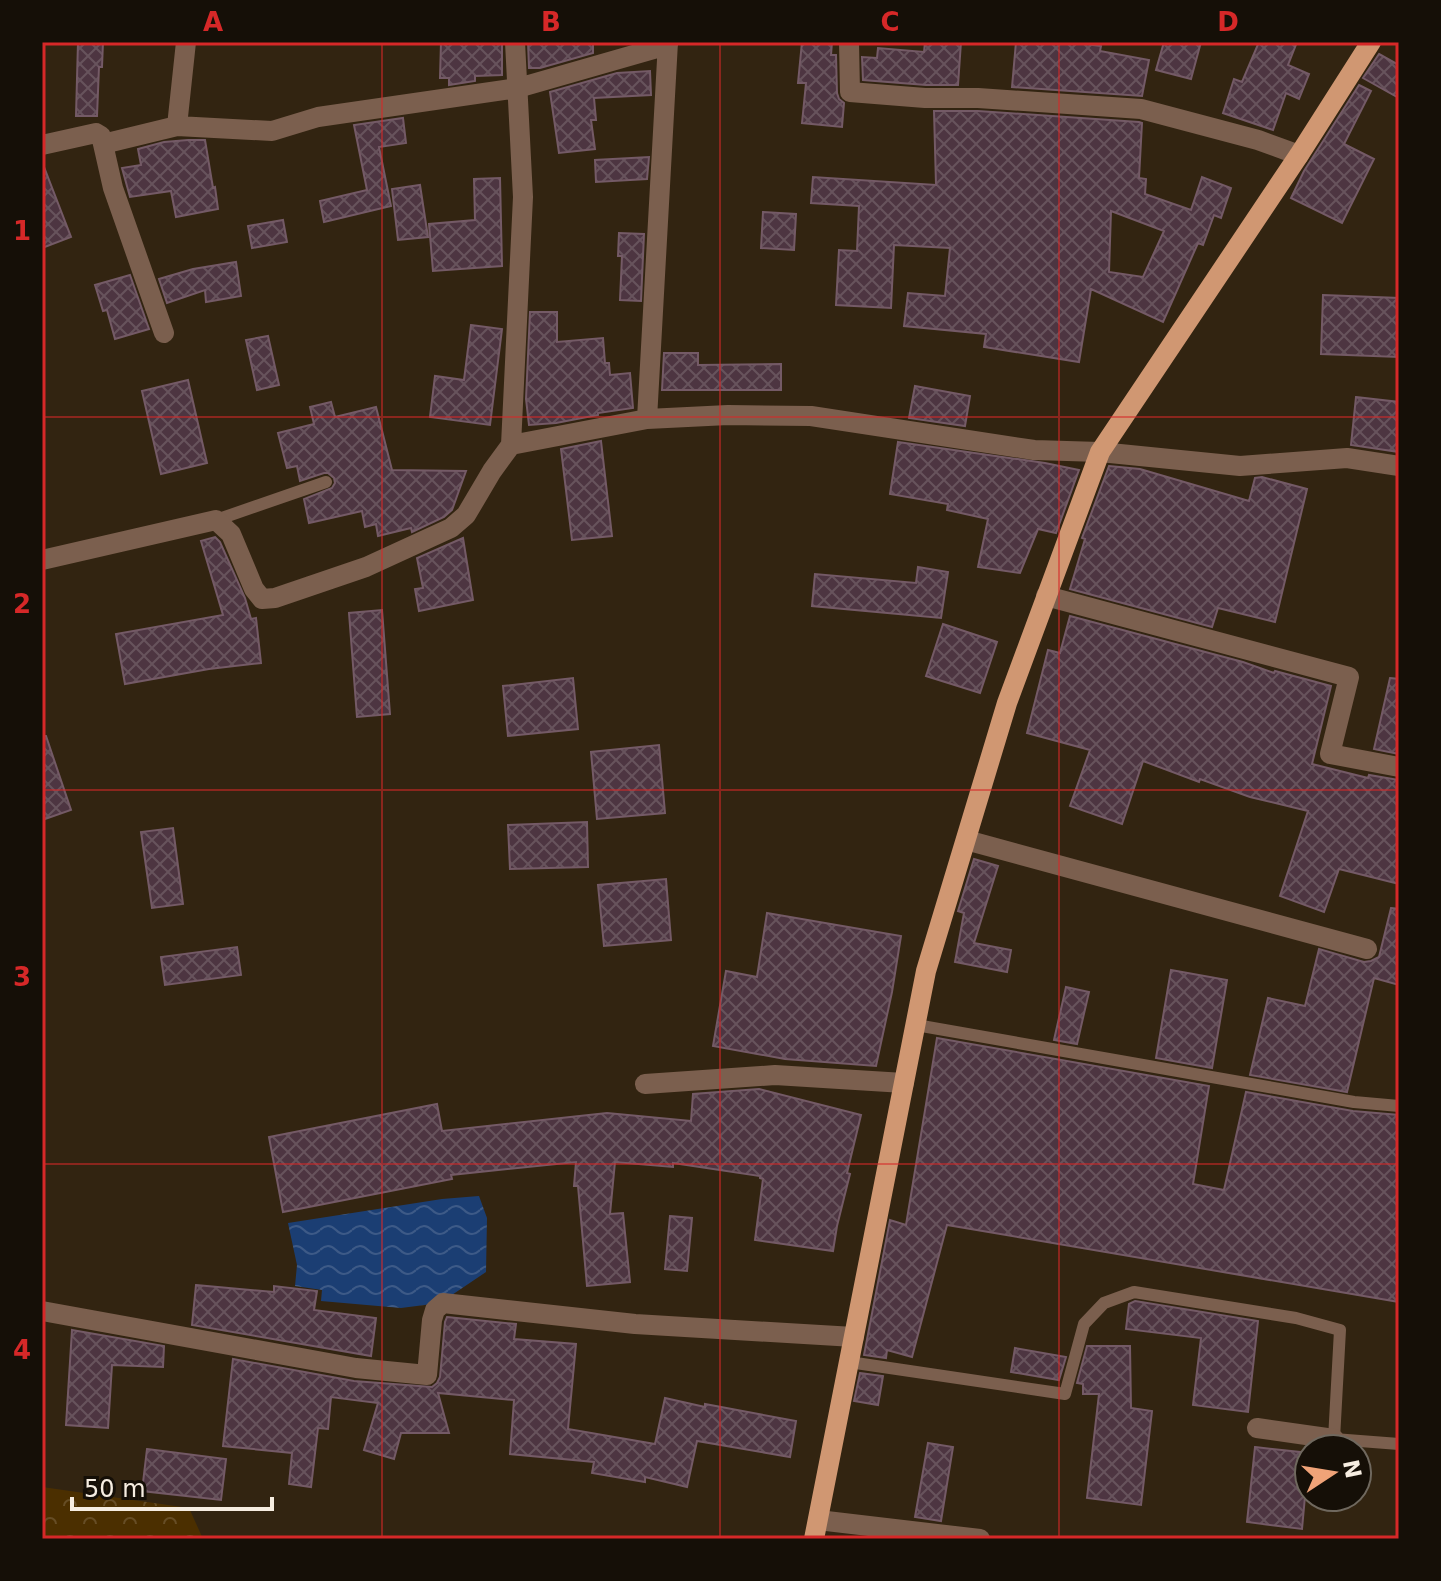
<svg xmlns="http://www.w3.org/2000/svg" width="1441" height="1581" font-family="'DejaVu Sans',sans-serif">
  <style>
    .park { fill: url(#park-crowns) }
    .water { fill: url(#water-waves) }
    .building { fill: url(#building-cross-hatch); stroke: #745a66; stroke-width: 2; fill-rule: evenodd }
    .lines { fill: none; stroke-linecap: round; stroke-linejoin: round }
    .service { stroke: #7b5f4e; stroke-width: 12 }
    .minor { stroke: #7b5f4e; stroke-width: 20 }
    .tertiary { stroke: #7b5f4e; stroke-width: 20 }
    .primary { stroke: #d09772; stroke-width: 20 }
    .grid { fill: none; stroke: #d62828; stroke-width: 2; stroke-opacity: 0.55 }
    .neatline { fill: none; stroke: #d62828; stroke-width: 3 }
    .grid-label { font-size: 26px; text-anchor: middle; font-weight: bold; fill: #d62828 }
  </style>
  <defs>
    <pattern id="park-crowns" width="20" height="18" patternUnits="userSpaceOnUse" patternTransform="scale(2)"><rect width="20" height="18" fill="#4b2f00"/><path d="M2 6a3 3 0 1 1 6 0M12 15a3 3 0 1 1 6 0" fill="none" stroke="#664d25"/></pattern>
    <pattern id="water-waves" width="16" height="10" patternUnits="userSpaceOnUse" patternTransform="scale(2)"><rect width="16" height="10" fill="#1b3e73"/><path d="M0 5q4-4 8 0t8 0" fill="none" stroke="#3d5a87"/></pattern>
    <pattern id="building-cross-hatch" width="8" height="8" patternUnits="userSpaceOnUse" patternTransform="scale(2)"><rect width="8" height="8" fill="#4d3541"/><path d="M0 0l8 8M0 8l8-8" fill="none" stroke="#67535c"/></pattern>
  </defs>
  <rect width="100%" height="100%" fill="#322411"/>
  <path class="park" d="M42 1487 189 1508 203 1539H42Z"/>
  <path class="water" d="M479 1196 487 1218 486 1272 440 1303 401 1308 321 1301 322 1290 295 1286 297 1265 288 1223 442 1199Z"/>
  <path class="building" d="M78 42H103L102 67H99L97 116H76Z
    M441 42H502V75L475 76V81L449 85V78H440Z
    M528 42H593V53L540 68H529Z
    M802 42H832L831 55H836L837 93 839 99 844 103 842 127 802 123 806 83H798Z
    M925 42H961L958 85H926L863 80 862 57 877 58 878 48 924 52Z
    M1016 42H1068L1101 46 1100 51 1149 60 1142 96 1012 87Z
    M1164 42H1201L1191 79 1156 70Z
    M1259 42H1297L1288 65 1309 74 1299 99 1286 93 1273 130 1223 113 1234 79 1242 82Z
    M1379 54 1399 65V98L1363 78Z
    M650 71 651 95 594 98 596 120H591L595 149 559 153 550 92 617 73Z
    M1359 85 1371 91 1344 144 1374 159 1342 223 1291 198 1304 171Z
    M934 111H978L1139 122 1142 123 1139 178 1146 179 1145 194 1191 210 1202 177 1231 188 1221 218 1214 215 1203 245 1198 243 1163 322 1091 289 1079 362 984 347 986 334 904 326 908 293 945 296 950 248 894 245 891 308 836 305 839 250 857 251 859 206 811 203 813 177 936 185ZM1111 211 1164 231 1143 277 1109 272Z
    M403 118 406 143 379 147 391 206 324 222 320 201 367 190 354 125Z
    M188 140H205L213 188 215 187 218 209 176 217 171 191 130 197 122 168 141 165 138 149 164 142Z
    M649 157 647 179 596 182 595 160Z
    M42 167H44L71 237 42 248Z
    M500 178 502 266 433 271 429 224 475 220 474 179Z
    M420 185 428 237 398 240 392 189Z
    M763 212 796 214 794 250 761 248Z
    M283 220 287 242 252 248 248 226Z
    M619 233 644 234 641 301 620 300 622 256H618Z
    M236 262 241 296 206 302 205 290 167 303 159 279 193 269Z
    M130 275 149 329 115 339 107 310 103 311 95 285Z
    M1323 295 1399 298V357L1321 354Z
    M530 312H557V342L603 338 605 363H609L610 375 630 373 633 408 598 413V415L556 423 529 425 526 399Z
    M471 325 502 329 490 425 430 417 435 376 464 380Z
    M268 336 279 385 257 390 246 340Z
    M664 353H698V365L781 364V390H662Z
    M188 380 207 463 161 474 142 391Z
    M915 386 970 396 965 426 909 418Z
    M1356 397 1399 402V452L1351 445Z
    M331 402 335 417 376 407 392 470 466 471 452 510 444 517 412 532 411 528 378 536 376 524 365 527 362 511 309 523 304 499 332 488 335 483 334 478 328 473H324L300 481 297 466 287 468 278 433 314 424 310 407Z
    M601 441 612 536 572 540 561 449Z
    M898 442 1045 463 1079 470 1056 533 1038 529 1020 573 978 567 988 519 947 510 948 504 890 494Z
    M1109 466 1140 469 1249 501 1255 478 1262 477 1307 489 1275 622 1218 608 1212 627 1070 589 1085 539 1082 538Z
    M215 537 220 542 245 598 251 619 256 618 261 663 209 669 125 684 116 634 223 615 201 541Z
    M463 538 473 600 419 611 415 589 423 588 417 558Z
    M918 567 948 572 941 618 812 606 815 574 916 583Z
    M382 610 390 714 357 717 349 613Z
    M1070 616 1243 662 1274 673 1275 671 1331 686 1312 764 1368 778 1369 775 1399 780V884L1339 869 1324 912 1280 896 1308 811 1250 797 1200 779 1199 782 1143 761 1122 824 1070 806 1090 750 1027 733 1048 650 1060 653Z
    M943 624 997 642 980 693 926 676Z
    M573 678 578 729 508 736 503 686Z
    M1390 678 1399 679V754L1374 749Z
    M42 736H46L71 810 42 820Z
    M659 745 665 813 597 819 591 752Z
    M587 822 588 867 510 869 508 825Z
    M173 828 183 904 152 908 141 832Z
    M974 859 998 866 974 943 1011 950 1007 972 955 962 964 913 958 911Z
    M666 879 671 940 604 946 598 885Z
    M1391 908 1399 909V985L1374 978 1347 1092 1250 1075 1268 998 1305 1006 1319 949 1364 962 1371 961 1379 957Z
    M767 913 901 936 892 992 876 1066 785 1059 713 1046 726 971 757 977Z
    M237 947 241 975 165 985 161 957Z
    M1171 970 1227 980 1212 1068 1156 1058Z
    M1066 987 1089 992 1077 1044 1054 1040Z
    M937 1038 1209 1086 1193 1184 1224 1190 1246 1092 1353 1111 1399 1115V1302L947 1225 912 1357 887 1350 886 1358 864 1355 890 1220 906 1225Z
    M759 1089 861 1115 847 1173 850 1174 837 1226 833 1251 755 1240 763 1179 760 1178V1176L673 1163V1167L615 1162 610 1214 623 1213 630 1282 587 1286 578 1186H574L576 1162 451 1175 452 1179 283 1212 269 1137 437 1104 442 1131 607 1113 691 1121 693 1094Z
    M670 1216 692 1218 687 1271 665 1269Z
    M196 1285 274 1292V1286L317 1291 314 1310 376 1318 371 1356 192 1325Z
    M1135 1301 1258 1321 1248 1412 1193 1405 1201 1338 1126 1329 1129 1304Z
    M447 1317 516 1324 514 1339 576 1344 568 1429 655 1444 665 1398 705 1407V1404L796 1421 790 1457 697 1441 687 1487 645 1477V1482L592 1473 594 1462 510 1454 514 1400 438 1393 449 1433H401L394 1459 364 1450 378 1403 331 1397 328 1429 318 1428 311 1487 289 1484 292 1453 223 1446 233 1359 354 1381 432 1387 437 1383 440 1377 445 1322Z
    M72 1330 164 1346 163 1367 112 1365 108 1428 66 1425Z
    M1087 1346H1130L1131 1408 1152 1411 1141 1505 1087 1498 1099 1394H1083V1384L1077 1383Z
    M1015 1348 1066 1357 1059 1380 1011 1372Z
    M860 1373 883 1376 878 1405 854 1401Z
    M928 1443 953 1447 941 1521 915 1517Z
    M1255 1447 1309 1453 1302 1529 1247 1522Z
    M147 1449 226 1459 221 1500 142 1491Z"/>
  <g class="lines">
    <path class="service" d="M216 520 326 482
      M916 1025 1354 1102 1399 1106
      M849 1362 1065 1394 1084 1324 1104 1303 1134 1292 1296 1318 1340 1330 1334 1439 1399 1444"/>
    <path class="minor" d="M849 42 850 92 925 98H978L1141 109 1258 140 1299 155
      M177 126 186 42
      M42 145 96 133 101 136 103 144
      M164 333 113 188 103 144 177 126 272 131 318 117 518 88 668 45
      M647 419 668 42
      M511 445 523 197 515 42
      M42 560 216 520 231 534 254 589 262 599 275 598 366 567 451 528 466 515 492 471 511 445 647 419 728 415 811 416 1034 450 1100 452
      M1046 596 1349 677 1330 754 1399 767
      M966 840 1367 949
      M645 1084 775 1075 904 1083
      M42 1311 356 1368 427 1375 432 1320 435 1310 443 1303 635 1324 854 1337
      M1257 1428 1334 1439
      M818 1520 980 1539"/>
    <path class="tertiary" d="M1100 452 1240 466 1347 458 1399 466"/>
    <path class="primary" d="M814 1539 926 971 1007 703 1100 452 1299 155 1371 42"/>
  </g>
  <path class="grid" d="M382 42V1539M720 42V1539M1059 42V1539M42 417H1399M42 790H1399M42 1164H1399"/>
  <rect width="1441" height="1581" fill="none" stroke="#150f07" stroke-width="88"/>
  <g transform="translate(1333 1473) rotate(78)"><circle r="38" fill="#150f07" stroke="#6f685e" stroke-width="2"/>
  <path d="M0-6L14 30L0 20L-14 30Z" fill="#f0a378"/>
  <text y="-12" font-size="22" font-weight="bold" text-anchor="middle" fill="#f6ede1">N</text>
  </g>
  <path d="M72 1497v12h200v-12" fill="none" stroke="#f6ede1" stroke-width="4"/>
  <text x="84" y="1497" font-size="24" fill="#f6ede1" stroke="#150f07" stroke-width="6" paint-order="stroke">50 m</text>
  <rect x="44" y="44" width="1353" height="1493" class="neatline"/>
  <g class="grid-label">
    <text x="213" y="31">A</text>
    <text x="551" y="31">B</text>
    <text x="890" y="31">C</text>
    <text x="1228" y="31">D</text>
    <text x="22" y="240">1</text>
    <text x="22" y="613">2</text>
    <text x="22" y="986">3</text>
    <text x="22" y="1359">4</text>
  </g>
</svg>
